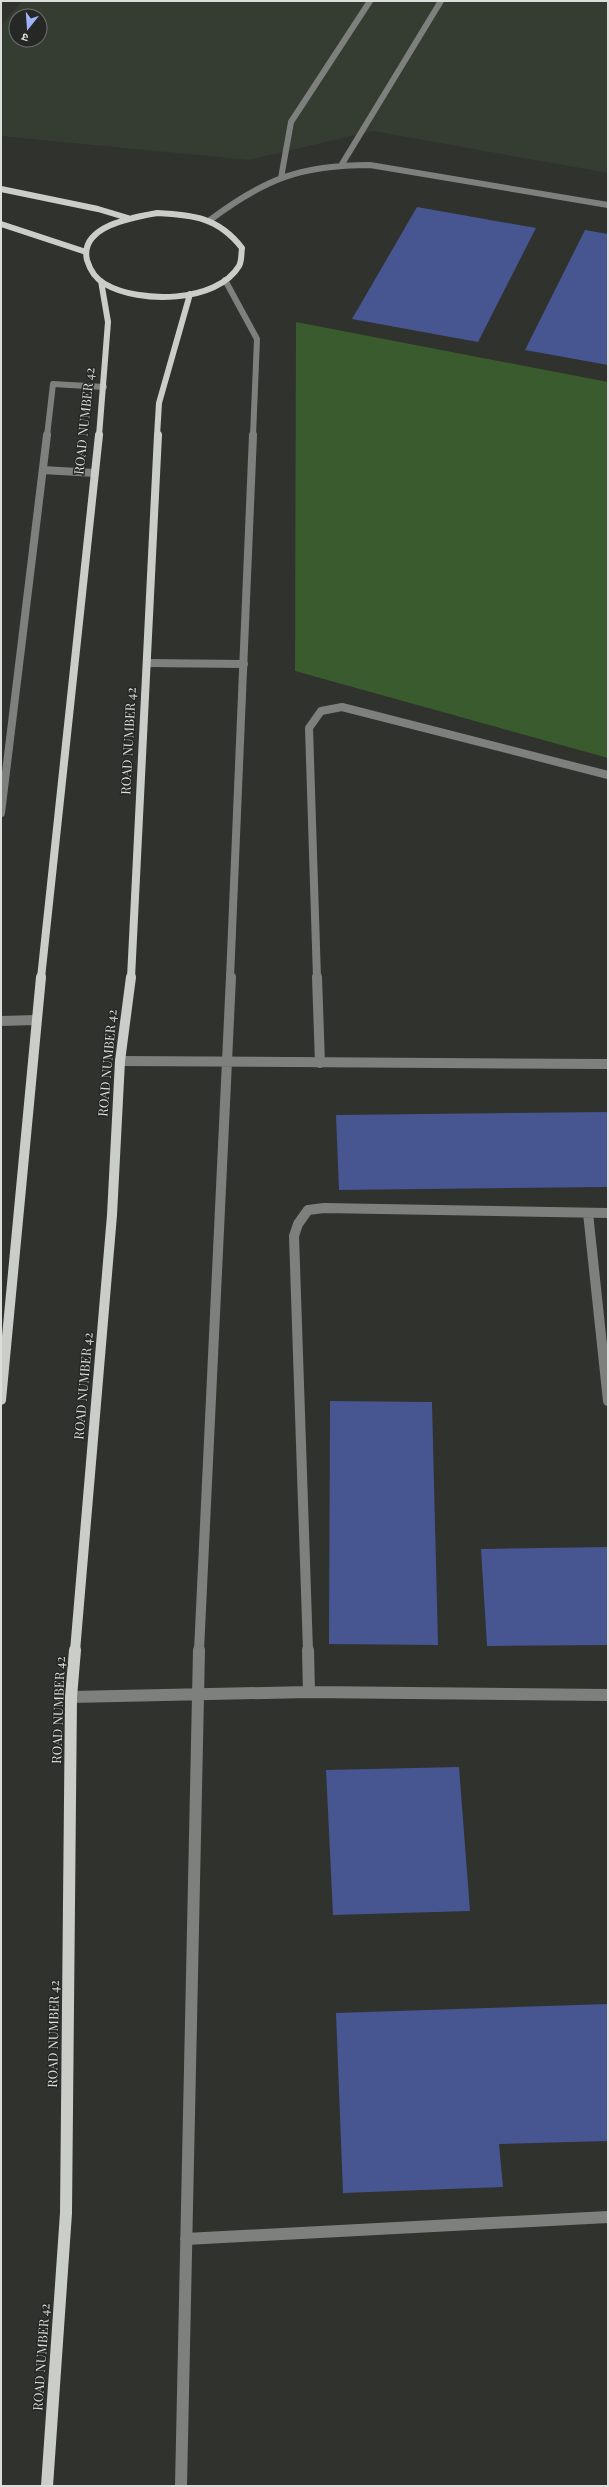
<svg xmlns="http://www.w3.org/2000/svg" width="609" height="2487" font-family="'Playfair Display','Noto Sans Devanagari',serif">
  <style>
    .built { fill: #353c32; fill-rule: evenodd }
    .green { fill: #395b2d }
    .building { fill: #475591 }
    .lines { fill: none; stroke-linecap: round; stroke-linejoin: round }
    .minor-far3 { stroke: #7e807d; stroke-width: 6 }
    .minor-far2 { stroke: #7e807d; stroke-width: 8 }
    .minor-far1 { stroke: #7e807d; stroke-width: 10 }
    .minor { stroke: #7e807d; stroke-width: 12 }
    .major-far3 { stroke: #cacec9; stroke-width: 6 }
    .major-far2 { stroke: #cacec9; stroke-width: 8 }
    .major-far1 { stroke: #cacec9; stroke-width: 10 }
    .major { stroke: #cacec9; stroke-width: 12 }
    .labels { text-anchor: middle; stroke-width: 3; stroke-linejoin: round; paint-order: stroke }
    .street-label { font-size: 13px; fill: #dcdedb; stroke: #252824 }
  </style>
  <rect width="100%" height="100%" fill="#2f322d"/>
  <path class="built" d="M22 1H608V173L373 131 249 160 1 136V26ZM16 16H40V40H16Z"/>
  <path class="green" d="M296 322 608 382V758L295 671Z"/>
  <path class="building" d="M417 207 536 228 478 342 352 319Z
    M585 230 608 234V365L525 350Z
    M608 1112V1187L339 1190 336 1115Z
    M330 1401 432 1402 438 1645 329 1644Z
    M608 1547V1645L487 1646 481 1549Z
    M459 1767 470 1911 333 1915 326 1770Z
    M608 2004V2141L499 2144 503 2187 343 2193 336 2013Z"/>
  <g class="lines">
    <path class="minor-far3" d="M342 164 441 1
      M281 178 291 122 370 1
      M210 220C265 179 300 165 370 165L608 205
      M225 280 257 339 253 436
      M47 436 53 384 104 387"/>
    <path class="minor-far2" d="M43 470 95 473
      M147 663 244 664
      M1 813 47 435
      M230 978 253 435
      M317 978 309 728 321 711 342 707 608 775"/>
    <path class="minor-far1" d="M317 977 320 1063
      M1 1021 36 1020
      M120 1061 608 1064
      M588 1213 608 1401
      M199 1651 231 977
      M308 1651 294 1236 298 1224 308 1210 324 1208 608 1213"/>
    <path class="minor" d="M308 1650 309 1692
      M71 1697 309 1692 608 1695
      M186 2239 608 2217
      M181 2486 199 1650"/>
    <path class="major-far3" d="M1 189 98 209 128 218
      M157 213C193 215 218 217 242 248 241 254 242 261 239 266 217 303 139 304 105 284 96 279 90 270 87 260 79 226 134 217 157 213Z
      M1 224 86 252
      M99 436 108 322 101 281
      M157 436 159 403 190 294"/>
    <path class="major-far2" d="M41 978 99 435
      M131 978 158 435"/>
    <path class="major-far1" d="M1 1400 41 977
      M75 1651 112 1215 120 1061 131 977"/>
    <path class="major" d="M47 2486 66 2213 71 1697 75 1650"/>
  </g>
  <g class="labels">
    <g class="street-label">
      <text transform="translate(84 421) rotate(-84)" y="5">ROAD NUMBER 42</text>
      <text transform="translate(128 741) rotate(-87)" y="5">ROAD NUMBER 42</text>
      <text transform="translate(107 1063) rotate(-85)" y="5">ROAD NUMBER 42</text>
      <text transform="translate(83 1386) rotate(-85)" y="5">ROAD NUMBER 42</text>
      <text transform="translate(58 1710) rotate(-88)" y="5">ROAD NUMBER 42</text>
      <text transform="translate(53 2034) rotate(-89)" y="5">ROAD NUMBER 42</text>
      <text transform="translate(41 2357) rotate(-86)" y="5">ROAD NUMBER 42</text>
    </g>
  </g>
  <rect width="609" height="2487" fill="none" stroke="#dcdedb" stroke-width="4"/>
  <g transform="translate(28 28) rotate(197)"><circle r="19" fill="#252824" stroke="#6e716d"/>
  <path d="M0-3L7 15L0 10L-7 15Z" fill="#9fb3fd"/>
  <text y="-6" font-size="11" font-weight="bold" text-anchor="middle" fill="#dcdedb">उ</text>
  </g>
</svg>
